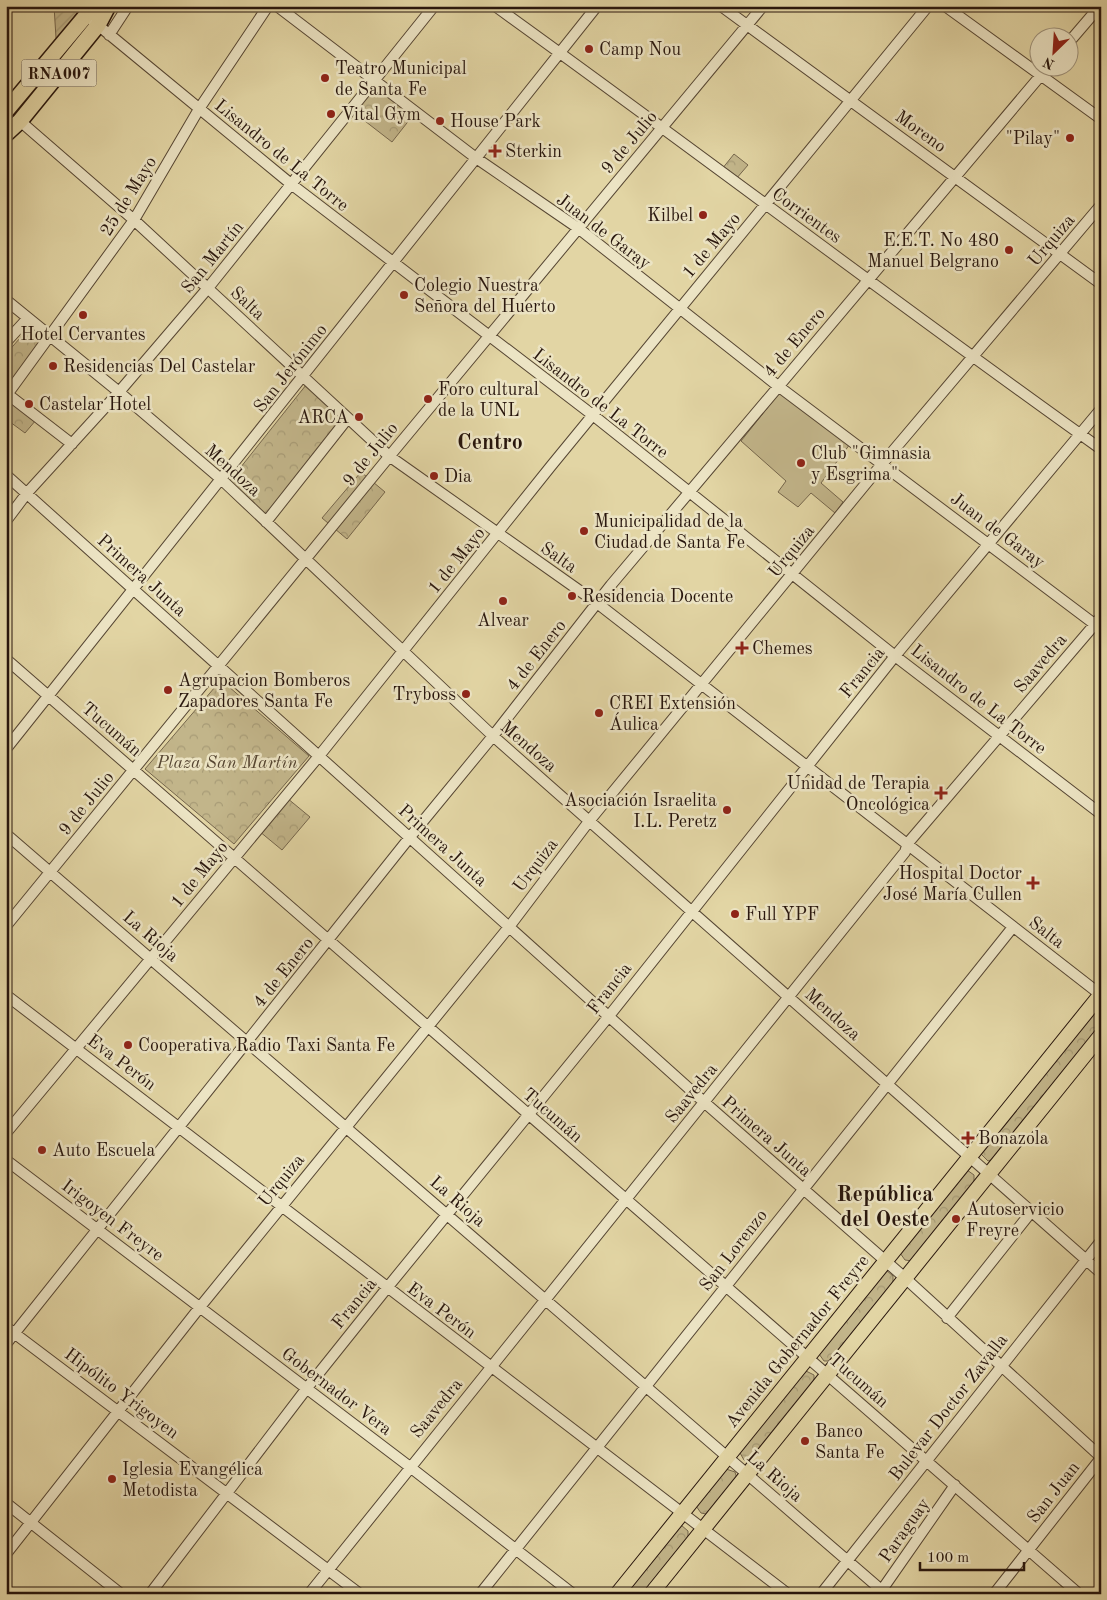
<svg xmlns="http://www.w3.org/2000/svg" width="1107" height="1600" font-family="'Old Standard TT',serif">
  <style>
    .grass { fill: #c2b58a; stroke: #75664c }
    .park { fill: url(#park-crowns); stroke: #75664c }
    .garden { fill: url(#garden-furrows); stroke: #75664c }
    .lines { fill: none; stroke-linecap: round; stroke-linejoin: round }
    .minor-casing { stroke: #564633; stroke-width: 12 }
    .major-casing { stroke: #28160d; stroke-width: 16 }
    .highway-casing { stroke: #28160d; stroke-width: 18 }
    .minor { stroke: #ece4c4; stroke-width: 10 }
    .major { stroke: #e2d5a4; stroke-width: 14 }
    .highway { stroke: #e2d5a4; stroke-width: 15 }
    .poi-dot { fill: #8f2418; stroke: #ece4c4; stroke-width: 2 }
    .labels { text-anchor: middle; stroke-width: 5; stroke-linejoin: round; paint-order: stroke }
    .shield { fill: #ece4c4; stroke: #635444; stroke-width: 1 }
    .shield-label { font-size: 16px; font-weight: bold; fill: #28160d }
    .poi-label { font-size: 18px; fill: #28160d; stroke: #ece4c4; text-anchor: start }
    .street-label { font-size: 18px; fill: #28160d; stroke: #ece4c4 }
    .park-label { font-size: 18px; font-style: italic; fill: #564632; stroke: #ece4c4 }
    .district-label { font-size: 22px; font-weight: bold; fill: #28160d; stroke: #ece4c4 }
  </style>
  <defs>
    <pattern id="park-crowns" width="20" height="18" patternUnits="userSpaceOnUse" patternTransform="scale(1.25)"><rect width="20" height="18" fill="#c2b58a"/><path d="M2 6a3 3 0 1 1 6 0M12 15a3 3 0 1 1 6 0" fill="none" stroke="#a79b76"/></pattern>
    <pattern id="garden-furrows" width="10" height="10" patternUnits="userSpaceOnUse" patternTransform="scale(1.25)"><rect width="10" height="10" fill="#c2b58a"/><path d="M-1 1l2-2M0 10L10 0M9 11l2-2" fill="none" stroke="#a79b76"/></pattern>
  </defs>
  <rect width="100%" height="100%" fill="#e2d5a4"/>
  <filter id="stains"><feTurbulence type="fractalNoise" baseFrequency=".004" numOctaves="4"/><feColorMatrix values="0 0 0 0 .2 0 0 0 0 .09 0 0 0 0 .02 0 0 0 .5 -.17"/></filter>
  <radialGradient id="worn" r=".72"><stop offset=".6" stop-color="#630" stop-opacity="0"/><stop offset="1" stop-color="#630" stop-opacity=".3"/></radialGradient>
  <path class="grass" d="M780 392 850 444 821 483 843 502 835 513 811 493 798 507 778 492 786 481 741 441Z"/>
  <path class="park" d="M374 84 414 114 392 142 352 111Z
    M734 154 748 165 736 179 722 169Z
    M27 330 40 341 7 388 6 354Z
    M306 385 349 425 272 521 229 482Z
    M13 401 36 420 25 433 6 419V410Z
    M361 472 385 492 347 539 322 518Z
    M221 680 309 756 234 844 145 769Z
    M287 798 310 817 282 850 259 831Z
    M1101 1004V1027L996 1158 988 1161 979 1152Z
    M967 1170 974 1175V1182L912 1261 905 1260 900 1253Z
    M886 1270 893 1276V1283L831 1361H824L819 1354Z
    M804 1370 814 1375V1382L752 1461 744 1460 740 1453 743 1447Z
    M726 1469 735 1472 737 1479 706 1514 701 1513 696 1506Z
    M681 1525 688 1531V1538L645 1594H624Z"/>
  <path class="garden" d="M54 6 77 7V13L58 39 56 38Z"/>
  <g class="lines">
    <defs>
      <path id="minor" d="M277 6 476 158 578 228 778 386 1101 629
        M495 6C698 152 897 304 1101 449
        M721 6 1101 284
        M945 6 1101 119
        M93 21 291 184 594 416 895 656 1101 814
        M109 35 128 6
        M1070 41 1100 6
        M20 121 134 220 389 456 597 603 1101 995
        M6 300 119 392 222 480 493 736 1101 1273
        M6 342 28 318
        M6 393 72 444
        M6 396 134 220 199 109 268 6
        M6 475 704 1102 905 1278 1101 1457
        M6 521 27 493 119 392 208 288 434 6
        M266 522 348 418
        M6 659 1079 1594
        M6 749 597 6
        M6 834 886 1594
        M6 926 397 447 763 6
        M6 995 788 1594
        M6 1133 319 756 551 466 928 6
        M6 1160 410 1467 573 1594
        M947 1318 1032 1211
        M6 1327 360 1594
        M6 1344 410 837 493 736 611 585 1047 68
        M6 1503 121 1594
        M6 1554 200 1307 509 927 590 820 882 464 1101 205
        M150 1594 307 1388 387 1288 609 1016 895 656 1101 409
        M309 1594 905 852 908 843 1101 617
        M480 1594 1013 927
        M821 1594 1101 1241
        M879 1594 955 1485
        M994 1594 1101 1458"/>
      <path id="major" d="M617 1594 1101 994
        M651 1594 1101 1035"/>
      <path id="highway" d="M6 111 94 6
        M6 134 20 121 98 25 108 6"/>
    </defs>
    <use href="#minor" class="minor-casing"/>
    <use href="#major" class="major-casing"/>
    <use href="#highway" class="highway-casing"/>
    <use href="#minor" class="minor"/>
    <use href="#major" class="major"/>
    <use href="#highway" class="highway"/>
  </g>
  <g class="poi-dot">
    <circle cx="589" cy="49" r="5"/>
    <circle cx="325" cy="78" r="5"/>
    <circle cx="331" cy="114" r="5"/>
    <circle cx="440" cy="121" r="5"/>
    <circle cx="1070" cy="138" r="5"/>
    <path d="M492.5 143.5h5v5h5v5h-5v5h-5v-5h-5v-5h5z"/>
    <circle cx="703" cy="215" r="5"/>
    <circle cx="1009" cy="250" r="5"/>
    <circle cx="404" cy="295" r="5"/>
    <circle cx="83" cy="315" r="5"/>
    <circle cx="53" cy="366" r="5"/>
    <circle cx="428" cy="399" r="5"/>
    <circle cx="29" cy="404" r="5"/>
    <circle cx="359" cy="417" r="5"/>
    <circle cx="801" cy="463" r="5"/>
    <circle cx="434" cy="476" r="5"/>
    <circle cx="584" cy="531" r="5"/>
    <circle cx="572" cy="596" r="5"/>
    <circle cx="503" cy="601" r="5"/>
    <path d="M739.5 640.5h5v5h5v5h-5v5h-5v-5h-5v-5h5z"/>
    <circle cx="168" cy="690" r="5"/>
    <circle cx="466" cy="694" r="5"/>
    <circle cx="599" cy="713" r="5"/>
    <path d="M938.5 785.5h5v5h5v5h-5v5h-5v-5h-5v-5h5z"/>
    <circle cx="727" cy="810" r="5"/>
    <path d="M1030.5 875.5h5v5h5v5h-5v5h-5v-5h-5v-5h5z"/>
    <circle cx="735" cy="914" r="5"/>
    <circle cx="128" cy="1045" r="5"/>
    <path d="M965.5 1130.5h5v5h5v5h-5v5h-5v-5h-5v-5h5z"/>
    <circle cx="42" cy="1150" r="5"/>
    <circle cx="956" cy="1219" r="5"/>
    <circle cx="805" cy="1441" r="5"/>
    <circle cx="112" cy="1479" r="5"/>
  </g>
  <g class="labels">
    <rect class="shield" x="21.5" y="59.5" width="75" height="27" rx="4"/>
    <g class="shield-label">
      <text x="59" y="79">RNA007</text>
    </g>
    <g class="poi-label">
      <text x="599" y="55">Camp Nou</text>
      <text x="335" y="74">Teatro Municipal<tspan x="335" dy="21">de Santa Fe</tspan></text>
      <text x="341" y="120">Vital Gym</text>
      <text x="450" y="127">House Park</text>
      <text x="1060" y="144" text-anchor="end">"Pilay"</text>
      <text x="505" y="157">Sterkin</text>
      <text x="693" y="221" text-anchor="end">Kilbel</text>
      <text x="999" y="246" text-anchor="end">E.E.T. No 480<tspan x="999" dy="21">Manuel Belgrano</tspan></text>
      <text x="414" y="291">Colegio Nuestra<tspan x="414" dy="21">Señora del Huerto</tspan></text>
      <text x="83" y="340" text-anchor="middle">Hotel Cervantes</text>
      <text x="63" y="372">Residencias Del Castelar</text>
      <text x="438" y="395">Foro cultural<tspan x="438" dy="21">de la UNL</tspan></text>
      <text x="39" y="410">Castelar Hotel</text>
      <text x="349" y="423" text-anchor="end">ARCA</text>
      <text x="811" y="459">Club "Gimnasia<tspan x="811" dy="21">y Esgrima"</tspan></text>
      <text x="444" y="482">Dia</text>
      <text x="594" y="527">Municipalidad de la<tspan x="594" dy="21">Ciudad de Santa Fe</tspan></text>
      <text x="582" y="602">Residencia Docente</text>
      <text x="503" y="626" text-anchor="middle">Alvear</text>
      <text x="752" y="654">Chemes</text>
      <text x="178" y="686">Agrupacion Bomberos<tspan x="178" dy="21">Zapadores Santa Fe</tspan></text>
      <text x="456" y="700" text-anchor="end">Tryboss</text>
      <text x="609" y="709">CREI Extensión<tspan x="609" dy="21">Áulica</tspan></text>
      <text x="930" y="789" text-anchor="end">Unidad de Terapia<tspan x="930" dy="21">Oncológica</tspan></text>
      <text x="717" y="806" text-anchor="end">Asociación Israelita<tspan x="717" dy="21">I.L. Peretz</tspan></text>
      <text x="1022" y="879" text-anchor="end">Hospital Doctor<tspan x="1022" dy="21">José María Cullen</tspan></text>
      <text x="745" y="920">Full YPF</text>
      <text x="138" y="1051">Cooperativa Radio Taxi Santa Fe</text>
      <text x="978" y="1144">Bonazola</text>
      <text x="52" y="1156">Auto Escuela</text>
      <text x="966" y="1215">Autoservicio<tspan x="966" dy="21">Freyre</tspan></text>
      <text x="815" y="1437">Banco<tspan x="815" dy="21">Santa Fe</tspan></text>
      <text x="122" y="1475">Iglesia Evangélica<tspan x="122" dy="21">Metodista</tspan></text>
    </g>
    <g class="street-label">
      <text transform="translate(921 131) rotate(36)" y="6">Moreno</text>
      <text transform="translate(629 142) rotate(-50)" y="6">9 de Julio</text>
      <text transform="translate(282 155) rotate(39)" y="6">Lisandro de La Torre</text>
      <text transform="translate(128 196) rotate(-58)" y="6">25 de Mayo</text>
      <text transform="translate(807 215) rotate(36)" y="6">Corrientes</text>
      <text transform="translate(604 231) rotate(37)" y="6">Juan de Garay</text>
      <text transform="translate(1051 240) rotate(-50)" y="6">Urquiza</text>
      <text transform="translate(711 245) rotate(-50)" y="6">1 de Mayo</text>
      <text transform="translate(212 257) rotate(-51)" y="6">San Martín</text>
      <text transform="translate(248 303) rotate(43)" y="6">Salta</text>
      <text transform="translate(794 342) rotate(-50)" y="6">4 de Enero</text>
      <text transform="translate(290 368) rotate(-52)" y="6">San Jerónimo</text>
      <text transform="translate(601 403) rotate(38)" y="6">Lisandro de La Torre</text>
      <text transform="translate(370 454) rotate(-51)" y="6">9 de Julio</text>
      <text transform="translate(233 470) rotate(42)" y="6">Mendoza</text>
      <text transform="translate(998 530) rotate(37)" y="6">Juan de Garay</text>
      <text transform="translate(791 551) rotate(-51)" y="6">Urquiza</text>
      <text transform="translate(559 557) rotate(35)" y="6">Salta</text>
      <text transform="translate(456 560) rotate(-51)" y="6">1 de Mayo</text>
      <text transform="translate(142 575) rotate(42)" y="6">Primera Junta</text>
      <text transform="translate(536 655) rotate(-52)" y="6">4 de Enero</text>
      <text transform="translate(1040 663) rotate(-50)" y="6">Saavedra</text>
      <text transform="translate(862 672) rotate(-51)" y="6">Francia</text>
      <text transform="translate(979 699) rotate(38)" y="6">Lisandro de La Torre</text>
      <text transform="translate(112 729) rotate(41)" y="6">Tucumán</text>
      <text transform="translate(529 746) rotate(41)" y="6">Mendoza</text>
      <text transform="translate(86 803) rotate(-51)" y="6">9 de Julio</text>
      <text transform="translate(443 845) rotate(42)" y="6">Primera Junta</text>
      <text transform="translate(535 865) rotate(-53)" y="6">Urquiza</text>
      <text transform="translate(199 874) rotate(-51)" y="6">1 de Mayo</text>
      <text transform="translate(1047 932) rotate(38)" y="6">Salta</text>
      <text transform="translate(151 936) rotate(41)" y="6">La Rioja</text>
      <text transform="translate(283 972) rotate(-51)" y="6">4 de Enero</text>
      <text transform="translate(609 988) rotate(-52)" y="6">Francia</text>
      <text transform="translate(833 1014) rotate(42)" y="6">Mendoza</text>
      <text transform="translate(122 1062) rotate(37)" y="6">Eva Perón</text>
      <text transform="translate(691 1093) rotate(-51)" y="6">Saavedra</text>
      <text transform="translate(553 1115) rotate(41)" y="6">Tucumán</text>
      <text transform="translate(767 1136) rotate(41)" y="6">Primera Junta</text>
      <text transform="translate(281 1180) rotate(-51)" y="6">Urquiza</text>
      <text transform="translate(458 1201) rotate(41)" y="6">La Rioja</text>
      <text transform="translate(113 1220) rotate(37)" y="6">Irigoyen Freyre</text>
      <text transform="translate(733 1250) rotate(-52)" y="6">San Lorenzo</text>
      <text transform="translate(354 1303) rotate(-51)" y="6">Francia</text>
      <text transform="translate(442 1310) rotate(37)" y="6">Eva Perón</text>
      <text transform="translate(797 1341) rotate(-51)" y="6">Avenida Gobernador Freyre</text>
      <text transform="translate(859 1380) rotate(41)" y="6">Tucumán</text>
      <text transform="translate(337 1391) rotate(37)" y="6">Gobernador Vera</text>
      <text transform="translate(122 1393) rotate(37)" y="6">Hipólito Yrigoyen</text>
      <text transform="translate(948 1407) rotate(-52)" y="6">Bulevar Doctor Zavalla</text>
      <text transform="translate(436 1408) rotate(-51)" y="6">Saavedra</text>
      <text transform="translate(775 1476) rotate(41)" y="6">La Rioja</text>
      <text transform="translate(1053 1492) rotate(-52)" y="6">San Juan</text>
      <text transform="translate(904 1530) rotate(-55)" y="6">Paraguay</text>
    </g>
    <g class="park-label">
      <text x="227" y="768">Plaza San Martín</text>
    </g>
    <g class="district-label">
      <text x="490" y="449">Centro</text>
      <text x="885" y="1201">República<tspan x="885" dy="25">del Oeste</tspan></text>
    </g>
  </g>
  <rect width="1107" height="1600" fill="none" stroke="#e2d5a4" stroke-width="25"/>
  <rect x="8" y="8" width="1092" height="1585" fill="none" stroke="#28160d" stroke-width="2.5"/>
  <rect x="12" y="12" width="1082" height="1575" fill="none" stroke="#28160d"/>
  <g transform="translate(1054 52) rotate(205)"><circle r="24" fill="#ece4c4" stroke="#9e927b"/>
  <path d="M0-4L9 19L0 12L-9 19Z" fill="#8f2418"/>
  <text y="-8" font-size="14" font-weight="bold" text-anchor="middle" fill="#28160d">N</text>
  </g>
  <path d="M920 1562v8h104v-8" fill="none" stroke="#28160d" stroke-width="2.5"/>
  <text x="927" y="1562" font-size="15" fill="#28160d" stroke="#ece4c4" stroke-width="4" paint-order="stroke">100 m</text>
  <rect width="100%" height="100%" filter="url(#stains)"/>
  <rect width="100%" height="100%" fill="url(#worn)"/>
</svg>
